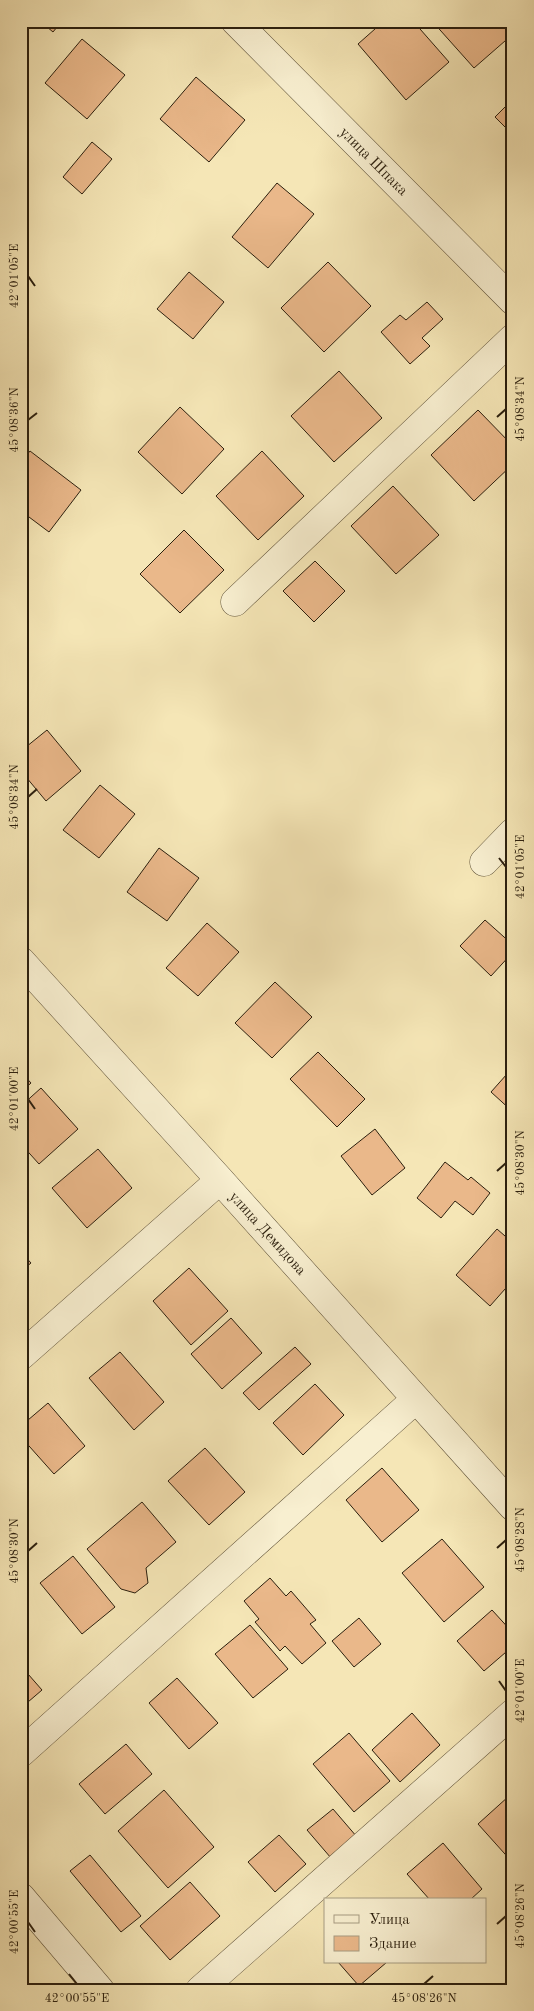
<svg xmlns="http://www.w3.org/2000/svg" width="534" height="2011" font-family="'Old Standard TT',serif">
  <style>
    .building { fill: #eab88a; stroke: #2b1f0e }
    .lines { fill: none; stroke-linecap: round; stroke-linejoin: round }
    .minor-casing { stroke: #5e5138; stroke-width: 29 }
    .minor { stroke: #f8efd0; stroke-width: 28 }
    .ticks { fill: none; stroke: #2b1f0e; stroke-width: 2 }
    .labels { text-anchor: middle; stroke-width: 4; stroke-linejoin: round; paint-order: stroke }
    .street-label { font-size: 15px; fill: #2b1f0e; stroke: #f8efd0 }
    .neatline { fill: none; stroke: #2b1f0e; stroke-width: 2 }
    .ticks-label { font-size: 12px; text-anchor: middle; fill: #2b1f0e }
  </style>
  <rect width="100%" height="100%" fill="#f5e6b6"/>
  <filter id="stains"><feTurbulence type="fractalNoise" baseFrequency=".004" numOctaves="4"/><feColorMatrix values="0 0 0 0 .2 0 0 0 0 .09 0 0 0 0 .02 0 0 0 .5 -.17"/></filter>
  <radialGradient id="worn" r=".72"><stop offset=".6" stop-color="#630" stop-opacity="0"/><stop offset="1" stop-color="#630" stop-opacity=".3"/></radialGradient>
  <path class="building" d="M40 21H62L53 32Z
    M384 21H413L449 62 406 100 358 44Z
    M432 21H508L513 26V34L474 68Z
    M82 39 125 75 87 119 45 83Z
    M196 77 245 120 209 162 160 119Z
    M513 99V135L495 117Z
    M92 142 112 159 82 194 63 177Z
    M277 183 314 214 268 268 232 237Z
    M328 262 371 306 324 352 281 308Z
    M189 272 224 302 193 339 157 309Z
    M427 302 443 319 422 338 430 346 410 364 381 332 400 315 406 320Z
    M339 371 382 418 334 462 291 416Z
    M180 407 224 449 182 494 138 452Z
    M478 410 513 446V464L474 501 431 455Z
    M30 451 81 490 49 532 21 511V462Z
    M262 451 304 496 258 540 216 496Z
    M393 486 439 535 396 574 351 526Z
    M184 530 224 570 180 613 140 574Z
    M315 561 345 591 314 622 283 591Z
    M47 730 81 771 46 801 21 771V751Z
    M100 785 135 814 99 858 63 830Z
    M159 848 199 878 167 921 127 892Z
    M485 920 513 945V952L491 976 460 946Z
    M207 923 239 952 198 996 166 968Z
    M275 982 312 1017 272 1058 235 1023Z
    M318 1052 365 1099 337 1127 290 1079Z
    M21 1072 31 1083 21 1092Z
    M507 1074 513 1079V1112L491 1092Z
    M41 1088 78 1129 39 1164 21 1144V1106Z
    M375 1129 405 1168 372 1195 341 1156Z
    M98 1149 132 1188 87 1228 52 1188Z
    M445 1162 468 1180 471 1177 490 1193 473 1215 455 1201 441 1218 417 1198Z
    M497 1229 513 1243V1280L490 1306 456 1275Z
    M21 1252 31 1263 21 1271Z
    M189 1268 228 1311 191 1345 153 1301Z
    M231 1318 262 1353 222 1389 191 1354Z
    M295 1347 311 1364 259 1410 243 1393Z
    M120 1352 164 1402 134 1430 89 1378Z
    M315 1384 344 1415 303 1455 273 1423Z
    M48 1403 85 1446 54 1474 21 1437V1426Z
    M205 1448 245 1492 209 1525 168 1481Z
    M382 1468 419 1510 382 1542 346 1500Z
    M142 1502 176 1542 146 1568 148 1583 135 1593 121 1589 87 1549Z
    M442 1539 484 1587 444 1622 402 1573Z
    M73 1556 115 1607 82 1634 40 1583Z
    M270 1578 286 1596 291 1591 316 1620 310 1624 326 1643 302 1664 285 1646 280 1651 255 1622 259 1619 244 1601Z
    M492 1610 513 1633V1646L484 1671 457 1641Z
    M359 1618 381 1644 354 1667 332 1641Z
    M250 1625 288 1669 253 1698 215 1654Z
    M21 1666 42 1690 21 1708Z
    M177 1678 218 1723 189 1749 149 1703Z
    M412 1713 440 1745 400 1782 372 1750Z
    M349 1733 390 1781 354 1812 313 1764Z
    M126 1744 152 1774 105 1814 79 1784Z
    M164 1790 214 1847 168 1888 118 1831Z
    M509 1796 513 1800V1863L478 1824Z
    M333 1809 357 1837 331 1858 307 1830Z
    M279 1835 306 1864 275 1892 248 1862Z
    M443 1843 482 1889 470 1900H430L407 1874Z
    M90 1855 141 1916 121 1932 70 1871Z
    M190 1882 220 1916 170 1960 140 1926Z
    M338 1962H387L359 1986Z
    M513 1976V1990H497Z"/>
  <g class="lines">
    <defs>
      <path id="minor" d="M235 21 513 301
        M235 602 513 338
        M484 862 513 832
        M21 961 220 1180 513 1507
        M21 1356 220 1180
        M21 1753 416 1399
        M21 1897 100 1990
        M200 1990 513 1713"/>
    </defs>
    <use href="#minor" class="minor-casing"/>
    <use href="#minor" class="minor"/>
  </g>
  <path class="ticks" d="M28 276 35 286M497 417 506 409M28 420 37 413M28 797 37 789M499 858 506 867M28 1099 35 1109M497 1171 506 1163M497 1548 506 1540M28 1551 37 1543M499 1681 506 1691M28 1922 35 1932M497 1924 506 1916M69 1974 77 1984M424 1984 433 1976"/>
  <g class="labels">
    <g class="street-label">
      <text transform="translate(374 161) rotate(45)" y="5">улица Шпака</text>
      <text transform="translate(268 1233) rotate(48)" y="5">улица Демидова</text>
    </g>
  </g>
  <rect width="534" height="2011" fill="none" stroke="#f5e6b6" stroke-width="55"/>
  <rect x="324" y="1898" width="162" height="65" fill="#f8efd0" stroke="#a69c82"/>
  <rect x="334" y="1915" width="25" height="8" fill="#f8efd0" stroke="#a69c82"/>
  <text x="369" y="1924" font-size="15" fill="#2b1f0e">Улица</text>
  <rect x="334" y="1936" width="25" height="15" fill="#eab88a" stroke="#a69c82"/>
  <text x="369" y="1948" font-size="15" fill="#2b1f0e">Здание</text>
  <rect x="28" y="28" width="478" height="1956" class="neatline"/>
  <g class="ticks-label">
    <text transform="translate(14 276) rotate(-90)" y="4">42°01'05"E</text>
    <text transform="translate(520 409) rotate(-90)" y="4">45°08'34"N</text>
    <text transform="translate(14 420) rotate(-90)" y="4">45°08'36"N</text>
    <text transform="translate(14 797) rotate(-90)" y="4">45°08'34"N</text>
    <text transform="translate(520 867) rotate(-90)" y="4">42°01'05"E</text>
    <text transform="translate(14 1099) rotate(-90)" y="4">42°01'00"E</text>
    <text transform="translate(520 1163) rotate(-90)" y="4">45°08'30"N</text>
    <text transform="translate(520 1540) rotate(-90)" y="4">45°08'28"N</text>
    <text transform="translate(14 1551) rotate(-90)" y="4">45°08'30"N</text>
    <text transform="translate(520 1691) rotate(-90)" y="4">42°01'00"E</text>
    <text transform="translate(520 1916) rotate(-90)" y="4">45°08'26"N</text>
    <text transform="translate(14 1922) rotate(-90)" y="4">42°00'55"E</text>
    <text x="77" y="2002">42°00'55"E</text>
    <text x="424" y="2002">45°08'26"N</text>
  </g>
  <rect width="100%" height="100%" filter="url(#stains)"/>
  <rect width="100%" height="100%" fill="url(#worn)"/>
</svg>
